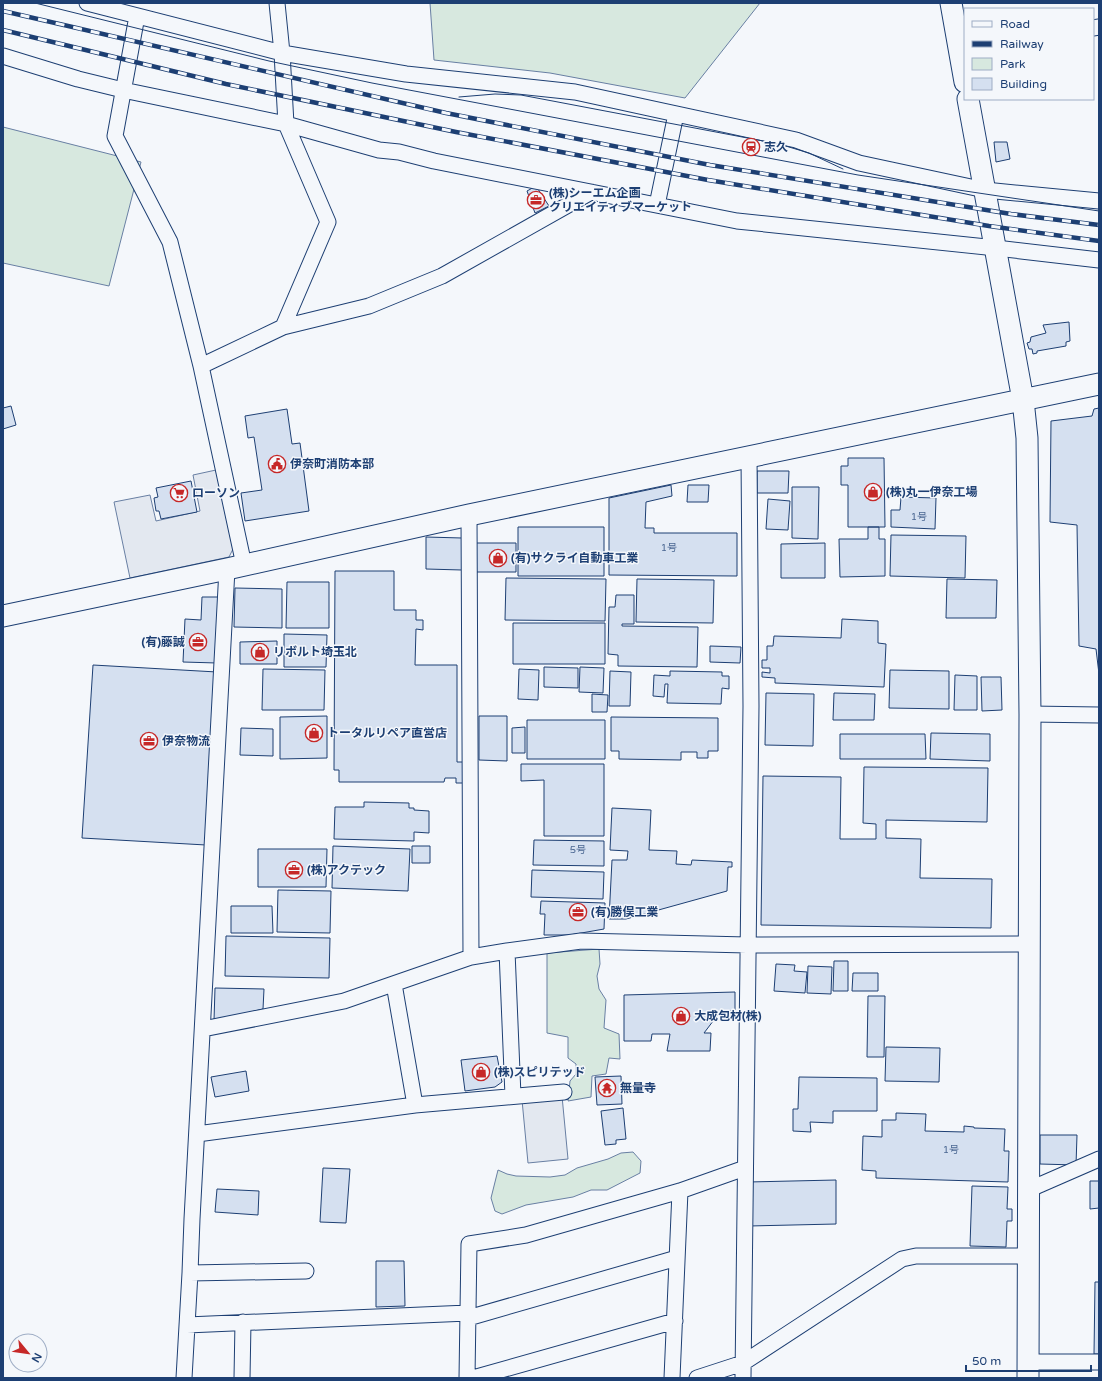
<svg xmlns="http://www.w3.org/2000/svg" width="1102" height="1381" font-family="'Varela Round','Noto Sans JP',sans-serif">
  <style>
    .green { fill: #d7e8df; stroke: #687fa3 }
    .parking { fill: #e3e8f0; stroke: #687fa3 }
    .building { fill: #d5e0f0; stroke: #1d3f73 }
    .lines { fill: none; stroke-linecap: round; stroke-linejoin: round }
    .street-casing { stroke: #1d3f73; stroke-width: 17 }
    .secondary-casing { stroke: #1d3f73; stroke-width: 23 }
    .street { stroke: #f4f7fb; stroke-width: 15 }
    .secondary { stroke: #f4f7fb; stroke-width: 21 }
    .tram { stroke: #1d3f73; stroke-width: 1 }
    .rail-casing { stroke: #1d3f73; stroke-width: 4.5 }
    .rail { stroke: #f4f7fb; stroke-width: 3; stroke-dasharray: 9; stroke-linecap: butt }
    .labels { text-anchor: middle; stroke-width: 3; stroke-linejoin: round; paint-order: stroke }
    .number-label { font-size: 10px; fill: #4b6792 }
    .poi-label { font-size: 12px; font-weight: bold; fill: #1d3f73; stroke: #f4f7fb; text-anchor: start }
  </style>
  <rect width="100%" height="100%" fill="#f4f7fb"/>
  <path class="green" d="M430 3H760L685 98 550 73 434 60Z
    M3 127 141 162 109 286 3 263Z
    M599 949 600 964 597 976 599 989 606 1000 604 1028 619 1034 620 1059 609 1058 606 1074 592 1076 591 1097 568 1101 570 1081 576 1074V1064L568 1058V1037L547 1033V953Z
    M633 1152 641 1161 640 1173 607 1190H591L573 1197 526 1205 502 1214 495 1211 491 1198 498 1170 507 1174 516 1176 550 1177 565 1175 577 1168 608 1159 621 1153Z"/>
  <path class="parking" d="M216 470 233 549 229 557 130 578 114 502 150 495 156 521 200 511 193 475Z
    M562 1096 568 1159 528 1163 522 1100Z"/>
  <path class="building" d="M994 142H1007L1010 159 996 162Z
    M536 186 549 206 535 213 527 191Z
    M1069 322 1070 341 1066 342V346L1037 351V353L1033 354 1032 349H1029L1027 343 1030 342 1031 337 1046 333 1043 325Z
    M11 406 16 425 3 429V408Z
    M1099 408V674L1096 649 1079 646 1077 525 1050 522 1051 421 1092 416 1094 409Z
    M287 409 292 444 300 443 309 511 245 521 241 493 262 490 254 437 248 438 245 416Z
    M848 458H884L885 527H848V485H841V466H848Z
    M757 471H789L788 493H757Z
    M191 481 197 512 161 519 159 511H156L154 498 158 497 156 488Z
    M671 485 672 496 646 502 645 528H654V533H737V576L609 575V498Z
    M688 485H709L708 502H687Z
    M792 487H819L818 539 792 538Z
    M901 497 936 498 935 529 891 527V510H900Z
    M768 499 790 501 788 530 766 529Z
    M518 527H604V576H518Z
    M868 527H879V539H885V576L840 577 839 539H868Z
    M891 535 966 536 965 578 890 576Z
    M426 537 462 538V570L426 569Z
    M475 543H516V572H475Z
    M825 543V578H781V544Z
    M335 571H394V610H416V620H423V630L416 629 415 665H457V762H466V783H456V778H445L444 782H339V770H334Z
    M506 578 606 579 605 621 505 620Z
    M637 579 714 580 713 623 636 622Z
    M947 579 997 580 996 618H946Z
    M287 582H329V628H286Z
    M235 588 282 589V628L234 627Z
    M616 595H634V624H622V626L698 627 697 667 618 666V655L608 654 609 607H615Z
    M202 597H220L217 663 183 662 185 619 201 620Z
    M842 619 878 621V643L886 644 884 687 775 683V678L762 677V672L770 673V668H762V660H767V646H773L774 636 841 638Z
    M513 623H605V664H513Z
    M284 634 327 635 326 667H284Z
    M277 641V664H240V642Z
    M710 646 741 647 740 663 710 662Z
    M93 665 217 672 206 845 82 838Z
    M544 667 578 668V688L544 687Z
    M580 667 604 668 603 693 579 692Z
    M263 669 325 670 324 710H262Z
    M519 669 539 670 538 700 518 699Z
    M890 670 949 671V709L889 708Z
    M610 671 631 672 630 706H609Z
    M670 671 722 672V676H729V689L722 688 721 704 667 703 668 684H665L664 697 653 696 654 675 670 676Z
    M955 675 977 676V710H954Z
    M981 677H1001L1002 710 982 711Z
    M766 693 814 694 813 746 765 745Z
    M834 693 875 694 874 720H833Z
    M592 694 608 695 607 712H592Z
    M327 716V758L280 759V717Z
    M479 716H507V761L479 760Z
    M611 717 718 718V751H708V758H697V752H681V760L619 759V751H611Z
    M527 720H605V759H527Z
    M525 727V753H512V728Z
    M241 728 273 729V756L240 755Z
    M931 733 990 734V761L930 759Z
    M840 734H925L926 759H840Z
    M521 764H604V836H544V780L521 781Z
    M864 767 988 768 987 822 886 820V838L921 839 920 878 992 879 991 928 761 925 763 776 841 777 840 839H876V824L863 823Z
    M364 802 409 803V808H414V810L429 811V833L414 832V841L334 839 335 807H364Z
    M612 808 651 810 649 850 677 851 676 864 691 865 692 860 732 862V867H728L727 891 626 919H609L612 860H627L628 851 610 850Z
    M534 840 604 841V866L533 865Z
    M333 846 410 849 408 891 332 888Z
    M412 846H430V863H412Z
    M258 849H327L326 887H258Z
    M532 870 604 872 603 899 531 897Z
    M278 890 331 891 330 933 277 932Z
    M541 901 605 903 604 929 570 935H544L545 914H540Z
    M231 906H272L273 933H231Z
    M226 936 330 938 329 978 225 976Z
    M834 961H848V991H833Z
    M776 964 795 965 794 971 807 972 805 993 774 991Z
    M808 966 832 967 831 994 807 993Z
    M853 973H878V991H852Z
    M215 988 264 989 263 1009 214 1021Z
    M735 992V1010L720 1012 704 1033H711L710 1051H667L670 1034H652L651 1041H624V995Z
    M868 996H885L884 1057H867Z
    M886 1047 940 1048 939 1082 885 1081Z
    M497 1056 502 1082 495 1087 465 1091 461 1060Z
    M246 1071 249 1091 215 1097 211 1077Z
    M621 1076 622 1104 597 1105 595 1077Z
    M799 1077 877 1078V1111H833V1123L810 1122 811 1132 793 1131V1109H798Z
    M623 1108 626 1139 616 1140V1144L605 1145 601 1111Z
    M896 1113 926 1114 925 1131 964 1132V1126L974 1127V1128L1005 1129 1004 1151H1009L1008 1182 876 1178V1171L862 1170 863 1136 882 1137V1120H896Z
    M1040 1135H1077L1076 1165 1040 1164Z
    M323 1168 350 1169 346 1223 320 1222Z
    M836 1180V1224L749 1226 748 1182Z
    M1090 1181H1099V1208L1090 1209Z
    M972 1186 1008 1187 1007 1209H1012V1221H1007L1006 1247 970 1246Z
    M217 1189 259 1191 258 1215 215 1212Z
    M376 1261H404L405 1306 376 1307Z
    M1095 1282H1099V1354H1094Z"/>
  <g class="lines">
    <defs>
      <path id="street" d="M87 3 282 53 406 74 575 92 796 140 859 163 985 190 1099 201
        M137 16 115 136 170 242 201 366 244 565
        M1093 28 1099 27
        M3 56 78 79 123 90 286 124 379 150 399 152 434 161 737 221 996 248 1099 260
        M657 205 676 114
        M283 327 369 306 442 276 591 192
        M201 366 283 327 328 222 286 124 282 53 277 3
        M469 515 471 957
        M1030 714 1099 715
        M507 951 513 1096
        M394 984 415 1105
        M203 1029 344 1001 471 957 507 951 581 941 747 945 1029 944
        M197 1134 415 1105 564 1092
        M1028 1190 1099 1159
        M190 1273 306 1271
        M468 1318 677 1258
        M187 1325 468 1313
        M1028 1362H1099
        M184 1378 190 1273 192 1219 227 569
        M242 1378 243 1322
        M467 1378 469 1244 526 1235 680 1191 745 1168
        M473 1378 675 1321
        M672 1378 680 1191
        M697 1378 743 1363 902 1259 916 1256H1028
        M743 1378 751 706 749 456"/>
      <path id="secondary" d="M951 3 965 82
        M968 99 1023 400 1027 438 1030 714 1028 1378
        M3 616 227 569 469 515 1099 384"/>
    </defs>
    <use href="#street" class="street-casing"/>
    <use href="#secondary" class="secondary-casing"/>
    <use href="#street" class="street"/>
    <use href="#secondary" class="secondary"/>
    <path class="tram" d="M35 3 269 61 372 83 858 175 1099 211
      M459 97 495 94 521 95 779 144 809 153 843 169"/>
    <defs>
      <path id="rail" d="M3 11 446 113 710 165 1011 214 1099 225
        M3 30 226 84 456 132 708 180 989 226 1099 241"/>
    </defs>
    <use href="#rail" class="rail-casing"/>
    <use href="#rail" class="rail"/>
  </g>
  <defs>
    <symbol id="station-ring" viewBox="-11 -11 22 22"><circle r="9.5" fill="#f4f7fb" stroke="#c62828" stroke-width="1.5"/><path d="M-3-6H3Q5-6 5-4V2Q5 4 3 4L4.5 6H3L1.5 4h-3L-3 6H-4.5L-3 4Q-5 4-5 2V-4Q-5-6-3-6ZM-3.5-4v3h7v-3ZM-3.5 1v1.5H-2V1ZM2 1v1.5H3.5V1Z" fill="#c62828"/></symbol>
    <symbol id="office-ring" viewBox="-11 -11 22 22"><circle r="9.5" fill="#f4f7fb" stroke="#c62828" stroke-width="1.5"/><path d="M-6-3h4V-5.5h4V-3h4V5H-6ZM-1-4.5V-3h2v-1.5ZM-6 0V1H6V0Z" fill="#c62828"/></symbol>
    <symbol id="civic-ring" viewBox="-11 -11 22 22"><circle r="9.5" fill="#f4f7fb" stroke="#c62828" stroke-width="1.5"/><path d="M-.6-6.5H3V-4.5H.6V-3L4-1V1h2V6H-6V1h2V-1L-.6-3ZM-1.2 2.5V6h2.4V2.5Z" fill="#c62828"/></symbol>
    <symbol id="shop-ring" viewBox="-11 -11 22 22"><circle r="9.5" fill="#f4f7fb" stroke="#c62828" stroke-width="1.5"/><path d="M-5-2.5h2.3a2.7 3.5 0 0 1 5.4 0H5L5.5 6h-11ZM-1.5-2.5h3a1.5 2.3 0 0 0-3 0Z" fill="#c62828"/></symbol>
    <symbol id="supermarket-ring" viewBox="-11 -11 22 22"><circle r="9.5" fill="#f4f7fb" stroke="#c62828" stroke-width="1.5"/><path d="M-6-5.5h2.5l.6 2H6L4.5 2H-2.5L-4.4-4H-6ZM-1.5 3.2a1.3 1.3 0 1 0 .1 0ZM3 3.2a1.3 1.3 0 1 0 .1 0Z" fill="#c62828"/></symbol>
    <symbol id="temple-ring" viewBox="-11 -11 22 22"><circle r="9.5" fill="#f4f7fb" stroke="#c62828" stroke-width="1.5"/><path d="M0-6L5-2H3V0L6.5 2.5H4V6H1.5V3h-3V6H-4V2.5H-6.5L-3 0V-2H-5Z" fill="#c62828"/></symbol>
  </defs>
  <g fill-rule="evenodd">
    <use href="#station-ring" x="741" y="137" width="20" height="20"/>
    <use href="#office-ring" x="526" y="190" width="20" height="20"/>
    <use href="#civic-ring" x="267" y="454" width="20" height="20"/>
    <use href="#shop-ring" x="863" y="482" width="20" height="20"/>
    <use href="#supermarket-ring" x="169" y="483" width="20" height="20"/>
    <use href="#shop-ring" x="488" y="548" width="20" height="20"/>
    <use href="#office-ring" x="188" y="632" width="20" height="20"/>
    <use href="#shop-ring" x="250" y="642" width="20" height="20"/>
    <use href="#shop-ring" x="304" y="723" width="20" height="20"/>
    <use href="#office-ring" x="139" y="731" width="20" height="20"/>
    <use href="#office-ring" x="284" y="860" width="20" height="20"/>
    <use href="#office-ring" x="568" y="902" width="20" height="20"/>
    <use href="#shop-ring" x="671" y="1006" width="20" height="20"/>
    <use href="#shop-ring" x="471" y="1062" width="20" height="20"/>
    <use href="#temple-ring" x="597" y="1078" width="20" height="20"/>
  </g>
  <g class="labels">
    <g class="number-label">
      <text x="919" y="520">1号</text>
      <text x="669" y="551">1号</text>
      <text x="578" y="853">5号</text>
      <text x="951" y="1153">1号</text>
    </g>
    <g class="poi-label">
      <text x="764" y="151">志久</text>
      <text x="549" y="197">(株)シーエム企画<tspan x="549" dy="14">クリエイティブマーケット</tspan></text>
      <text x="290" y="468">伊奈町消防本部</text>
      <text x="886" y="496">(株)丸一伊奈工場</text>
      <text x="192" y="497">ローソン</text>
      <text x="511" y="562">(有)サクライ自動車工業</text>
      <text x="185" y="646" text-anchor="end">(有)藤誠</text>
      <text x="273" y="656">リボルト埼玉北</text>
      <text x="327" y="737">トータルリペア直営店</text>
      <text x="162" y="745">伊奈物流</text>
      <text x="307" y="874">(株)アクテック</text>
      <text x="591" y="916">(有)勝俣工業</text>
      <text x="694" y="1020">大成包材(株)</text>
      <text x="494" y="1076">(株)スピリテッド</text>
      <text x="620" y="1092">無量寺</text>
    </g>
  </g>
  <rect width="1102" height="1381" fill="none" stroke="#1d3f73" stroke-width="8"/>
  <rect x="964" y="8" width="130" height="92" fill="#f4f7fb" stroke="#9eadc5"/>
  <rect x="972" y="21" width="20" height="6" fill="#f4f7fb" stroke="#9eadc5"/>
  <text x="1000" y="28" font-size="12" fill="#1d3f73">Road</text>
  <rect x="972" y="41" width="20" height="6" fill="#1d3f73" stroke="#9eadc5"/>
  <text x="1000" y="48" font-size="12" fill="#1d3f73">Railway</text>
  <rect x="972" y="58" width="20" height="12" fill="#d7e8df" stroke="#9eadc5"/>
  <text x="1000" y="68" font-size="12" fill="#1d3f73">Park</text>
  <rect x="972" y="78" width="20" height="12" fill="#d5e0f0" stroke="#9eadc5"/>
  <text x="1000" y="88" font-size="12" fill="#1d3f73">Building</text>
  <g transform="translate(28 1353) rotate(119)"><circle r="19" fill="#f4f7fb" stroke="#9eadc5"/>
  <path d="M0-3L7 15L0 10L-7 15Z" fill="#c62828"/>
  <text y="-6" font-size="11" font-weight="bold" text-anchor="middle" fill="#1d3f73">N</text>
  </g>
  <path d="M966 1365v6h125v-6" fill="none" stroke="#1d3f73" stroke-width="2"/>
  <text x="972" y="1365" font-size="12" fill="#1d3f73" stroke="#f4f7fb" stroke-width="3" paint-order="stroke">50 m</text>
</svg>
